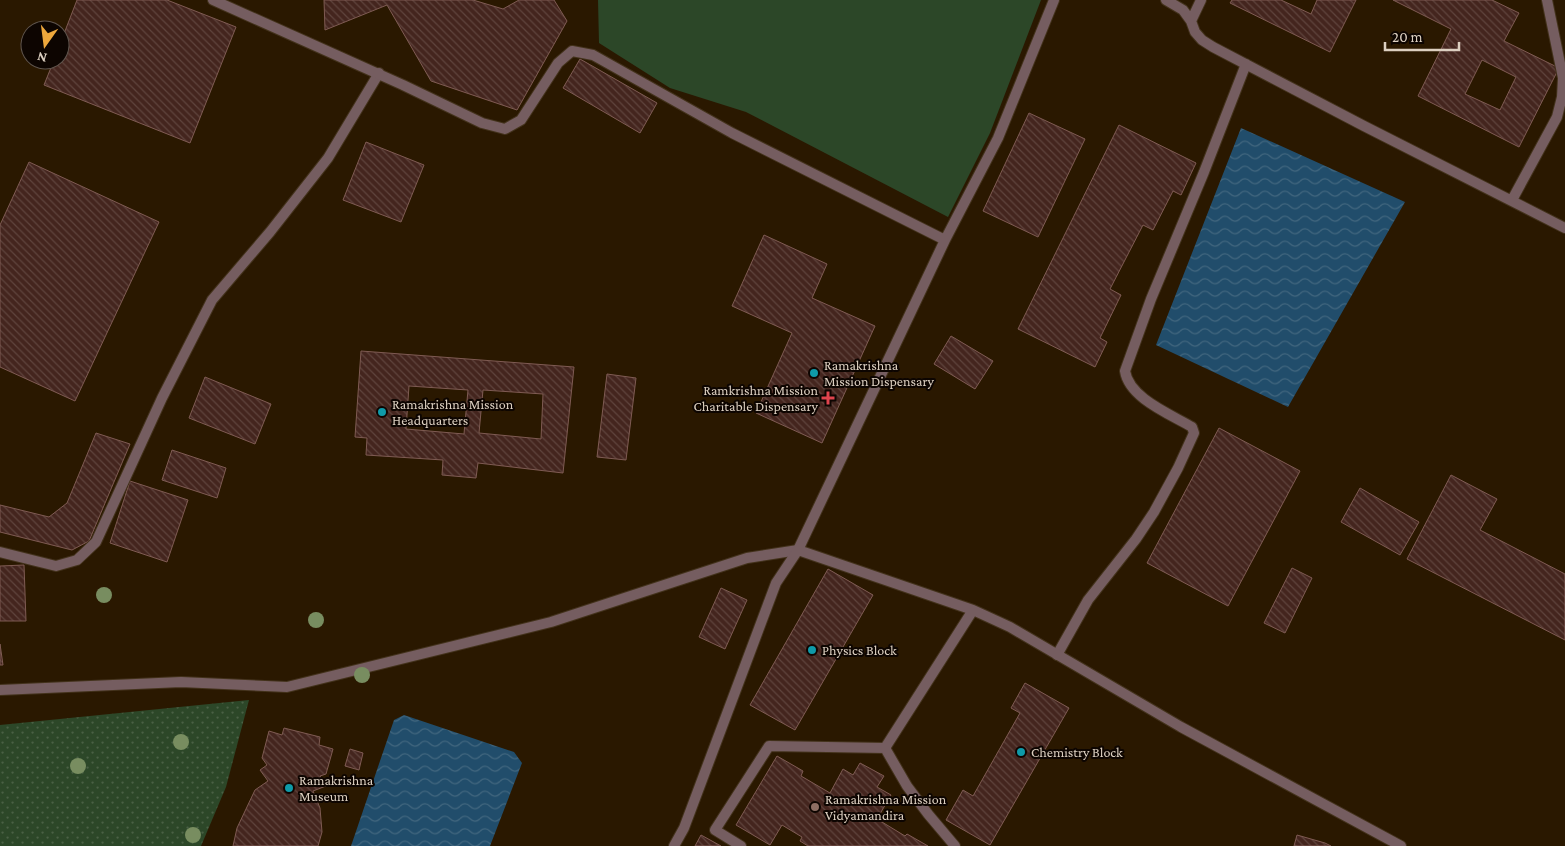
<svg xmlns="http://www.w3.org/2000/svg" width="1565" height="846" font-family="'Crimson Pro',serif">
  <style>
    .garden { fill: url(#garden-dots) }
    .pitch { fill: #2c4728 }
    .water { fill: url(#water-waves) }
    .building { fill: url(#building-back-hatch); stroke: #7f5b53; fill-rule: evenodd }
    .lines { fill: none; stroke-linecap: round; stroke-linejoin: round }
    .lane-casing { stroke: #43321b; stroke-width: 12 }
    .street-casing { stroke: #43321b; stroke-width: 12 }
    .lane { stroke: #755d60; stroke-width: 10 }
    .street { stroke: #755d60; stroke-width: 10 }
    .tree { fill: #788d60 }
    .culture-dot { fill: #0f9aa8; stroke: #0d0501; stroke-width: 2 }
    .health-dot { fill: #e0444e; stroke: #0d0501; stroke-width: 2 }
    .education-dot { fill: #8d6e63; stroke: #0d0501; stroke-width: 2 }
    .labels { text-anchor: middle; stroke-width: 4; stroke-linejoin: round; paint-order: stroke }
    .poi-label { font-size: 14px; fill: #ddd0c1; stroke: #0d0501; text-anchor: start }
  </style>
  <defs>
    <pattern id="garden-dots" width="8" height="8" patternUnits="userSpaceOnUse" patternTransform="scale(1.25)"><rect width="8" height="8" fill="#2c4728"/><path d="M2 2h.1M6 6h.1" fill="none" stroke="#4a6045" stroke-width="1.8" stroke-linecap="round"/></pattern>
    <pattern id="water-waves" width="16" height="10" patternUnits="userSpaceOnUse" patternTransform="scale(1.25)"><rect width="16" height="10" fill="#214d6b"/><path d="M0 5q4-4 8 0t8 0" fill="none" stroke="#41667e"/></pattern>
    <pattern id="building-back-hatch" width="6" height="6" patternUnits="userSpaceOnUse" patternTransform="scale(1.25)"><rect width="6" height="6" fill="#44251e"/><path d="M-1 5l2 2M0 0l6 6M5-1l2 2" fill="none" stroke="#5f443d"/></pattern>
  </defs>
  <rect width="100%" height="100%" fill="#2a1800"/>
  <path class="garden" d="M249 700 226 787 201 846H0V725Z"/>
  <path class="pitch" d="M598 0H1041L990 133 948 217 746 112 670 88 599 43Z"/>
  <path class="water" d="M1241 128 1405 202 1288 407 1156 345Z
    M404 715 514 752 522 763 490 846H351L394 720Z"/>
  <path class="building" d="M77 0H167L236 27 190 143 44 85 54 60H60V44Z
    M324 0H473L503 9 519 0H554L567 21 517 110 431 81 387 5 325 30Z
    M1232 0H1281L1311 14 1317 0H1356L1330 52 1230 3Z
    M1393 0H1492L1519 13 1504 41 1559 68 1519 147 1418 96 1451 29ZM1482 60 1516 77 1500 110 1465 94Z
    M580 59 657 103 640 133 563 88Z
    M1029 113 1085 139 1038 237 983 211Z
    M1119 125 1196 163 1181 195 1173 191 1153 230 1143 225 1110 289 1121 295 1100 338 1107 342 1095 367 1018 329Z
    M366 142 424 165 401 222 343 200Z
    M29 162 159 222 75 401 0 367V225Z
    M764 235 827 264 812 298 875 326 822 443 756 413 792 333 732 306Z
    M951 336 993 361 975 389 934 364Z
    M361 351 574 367 563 473 478 463 476 478 442 475 443 460 366 455 367 438 355 437ZM409 386 468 390 464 434 406 429ZM483 390 543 394 541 439 479 433Z
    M607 374 636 378 626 460 597 457Z
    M205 377 271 404 255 444 189 418Z
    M1219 428 1300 471 1228 606 1147 563Z
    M96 433 130 444 89 541 72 550 0 532V505L49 517 67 503Z
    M172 450 226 468 217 498 162 480Z
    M1451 475 1497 499 1480 530 1565 574V640L1407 559Z
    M130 481 188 500 167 562 110 543Z
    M1360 488 1419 522 1400 555 1341 522Z
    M24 565 26 621H0V566Z
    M1292 568 1312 578 1285 633 1264 623Z
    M828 569 873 595 795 730 750 705Z
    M721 588 747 600 725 649 699 637Z
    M0 644 3 665H0Z
    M1025 683 1069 708 990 845 946 820 963 790 973 796 1020 713 1011 708Z
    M284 728 320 737 319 745 333 749 326 774 320 776 326 786 313 791 320 808 322 832 318 846H233L237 828 255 790 268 781 260 770 267 765 262 758 269 731 282 735Z
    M350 749 363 753 359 770 345 766Z
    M777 756 803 771 801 776 830 793 843 769 853 775 860 763 884 776 877 787 891 795 877 819 905 836 907 834 928 846H808L800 841 802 837 782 825 770 845 736 825Z
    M701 835 721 846H695Z
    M1297 835 1325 843 1331 846H1294Z"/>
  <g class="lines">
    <defs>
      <path id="lane" d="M1166 0 1183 10 1191 21 1195 32 1202 40 1213 47 1364 126 1565 228
        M1191 21 1201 0
        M1512 200 1557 117 1562 97 1563 78 1547 0
        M0 552 56 566 77 560 96 542 162 398 212 300 270 232 328 158 379 73
        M1057 655 1088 600 1136 539 1154 512 1178 468 1194 433 1192 427C1170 414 1129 398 1125 371L1151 299 1204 172 1246 64
        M0 690 181 682 287 687 551 622 747 558 798 550"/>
      <path id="street" d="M213 0 403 85 482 123 505 129 521 120 558 63 572 51 593 55 732 133 945 240
        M798 550 973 610 1010 627 1181 727 1401 846
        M674 846 684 828 776 583 798 550 945 240 998 138 1054 0
        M741 846 715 830 769 746 885 748
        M955 846 928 814 907 786 885 748 973 610"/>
    </defs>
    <use href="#lane" class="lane-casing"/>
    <use href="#street" class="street-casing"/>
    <use href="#lane" class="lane"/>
    <use href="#street" class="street"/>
  </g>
  <g class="tree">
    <circle cx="104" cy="595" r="8"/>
    <circle cx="316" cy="620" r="8"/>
    <circle cx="362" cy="675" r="8"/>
    <circle cx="181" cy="742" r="8"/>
    <circle cx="78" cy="766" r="8"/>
    <circle cx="193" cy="835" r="8"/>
  </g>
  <g class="culture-dot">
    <circle cx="814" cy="373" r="5"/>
    <circle cx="382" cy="412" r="5"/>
    <circle cx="812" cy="650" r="5"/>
    <circle cx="1021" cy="752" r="5"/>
    <circle cx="289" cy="788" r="5"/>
  </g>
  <path class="health-dot" d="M825.5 390.5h5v5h5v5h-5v5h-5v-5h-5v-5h5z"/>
  <circle class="education-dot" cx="815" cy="807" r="5"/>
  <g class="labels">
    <g class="poi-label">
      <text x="824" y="370">Ramakrishna<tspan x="824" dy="16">Mission Dispensary</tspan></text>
      <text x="818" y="395" text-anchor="end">Ramkrishna Mission<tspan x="818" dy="16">Charitable Dispensary</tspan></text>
      <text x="392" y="409">Ramakrishna Mission<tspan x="392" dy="16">Headquarters</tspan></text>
      <text x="822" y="655">Physics Block</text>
      <text x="1031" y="757">Chemistry Block</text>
      <text x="299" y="785">Ramakrishna<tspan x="299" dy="16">Museum</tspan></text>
      <text x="825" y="804">Ramakrishna Mission<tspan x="825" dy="16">Vidyamandira</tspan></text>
    </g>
  </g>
  <g transform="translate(45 45) rotate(194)"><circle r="24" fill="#0d0501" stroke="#60564e"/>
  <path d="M0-4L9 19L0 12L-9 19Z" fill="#eea83c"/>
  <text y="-8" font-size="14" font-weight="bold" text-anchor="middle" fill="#ddd0c1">N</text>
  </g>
  <path d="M1385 42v8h74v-8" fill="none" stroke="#ddd0c1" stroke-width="2.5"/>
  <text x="1392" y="42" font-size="15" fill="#ddd0c1" stroke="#0d0501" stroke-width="4" paint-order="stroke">20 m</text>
</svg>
